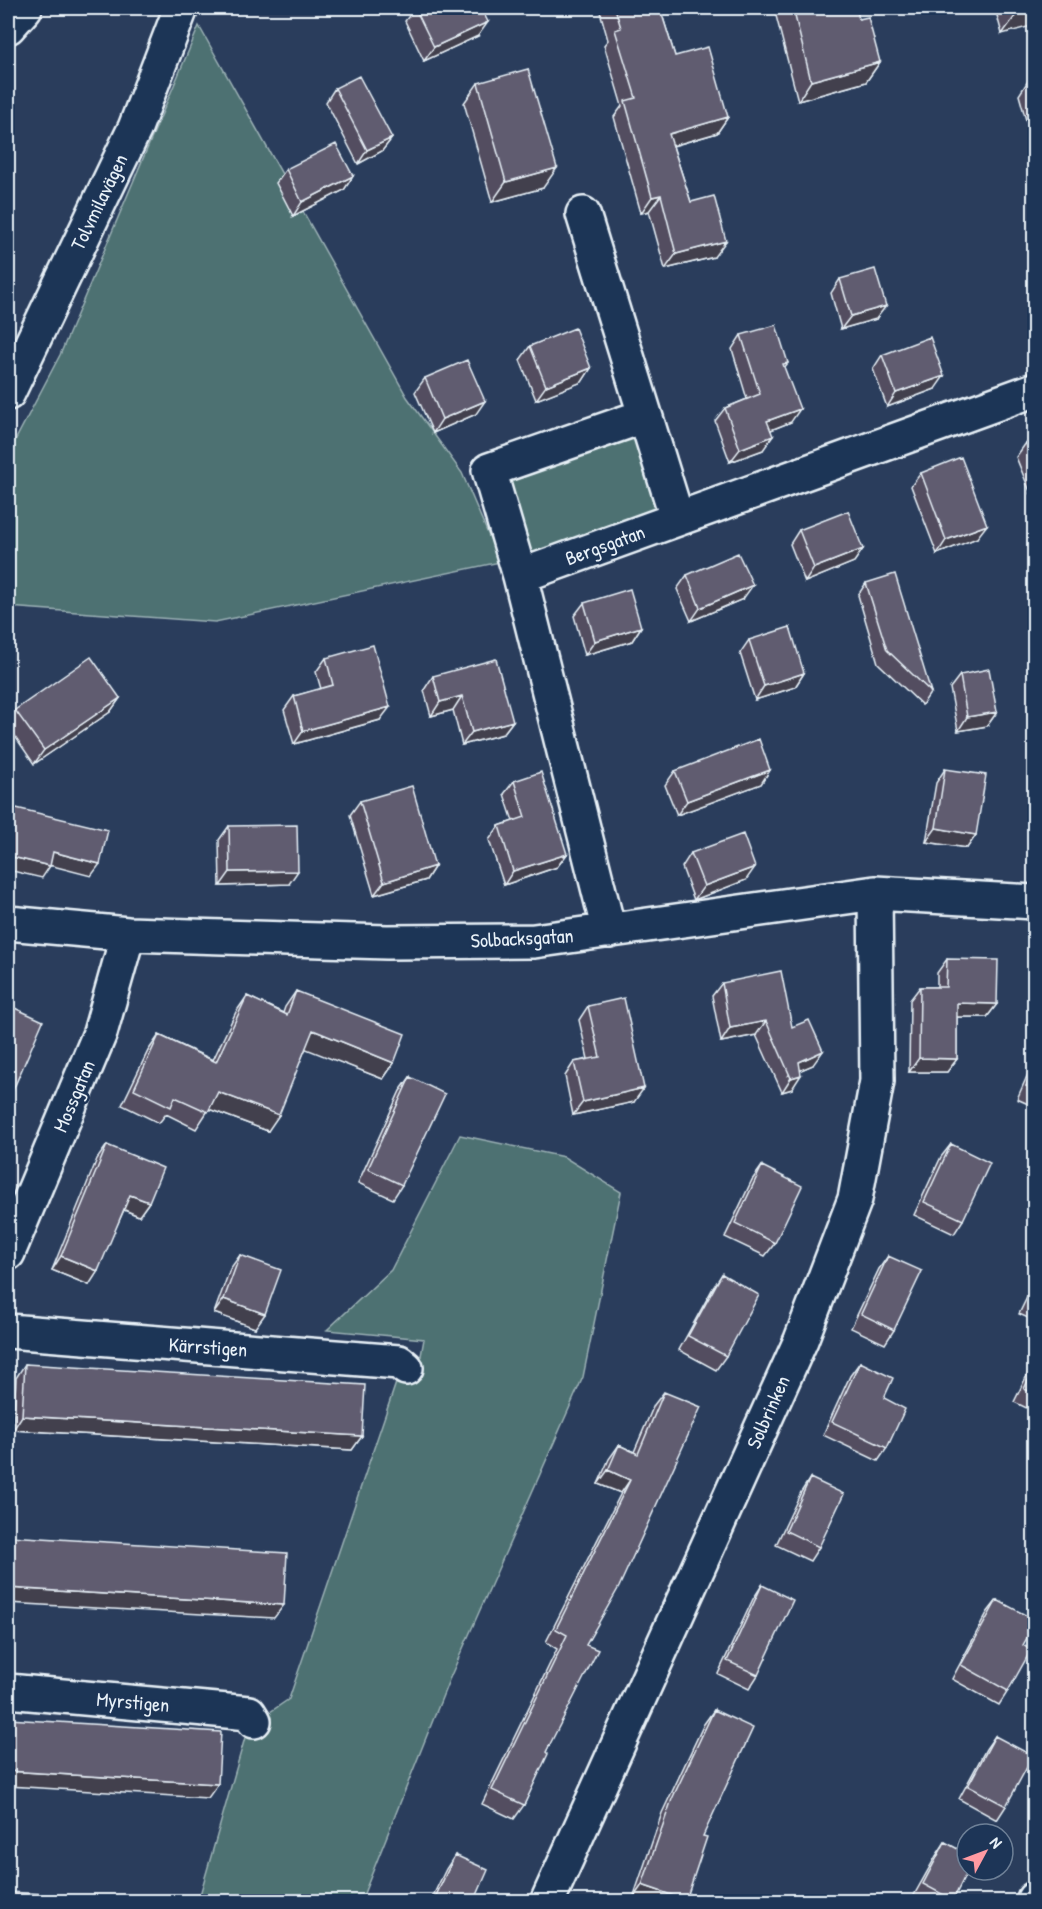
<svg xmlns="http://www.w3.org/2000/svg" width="1042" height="1909" font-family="'Patrick Hand',sans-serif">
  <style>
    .green { fill: #4e7172; stroke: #9bb1b5; stroke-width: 1.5 }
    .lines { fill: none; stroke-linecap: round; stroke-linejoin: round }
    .street-casing { stroke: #e8f1f8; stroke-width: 38 }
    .secondary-casing { stroke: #e8f1f8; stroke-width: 38 }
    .street { stroke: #1d3557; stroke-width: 33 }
    .secondary { stroke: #1d3557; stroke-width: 33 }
    .wall { fill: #534e60; stroke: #e8f1f8; stroke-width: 1.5 }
    .shaded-wall { fill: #43404e; stroke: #e8f1f8; stroke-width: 1.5 }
    .building { fill: #605b70; stroke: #e8f1f8; stroke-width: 1.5 }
    .labels { text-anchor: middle; stroke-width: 5; stroke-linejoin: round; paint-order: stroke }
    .street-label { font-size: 20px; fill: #e8f1f8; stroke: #1d3557 }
  </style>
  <rect width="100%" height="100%" fill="#2a3d5c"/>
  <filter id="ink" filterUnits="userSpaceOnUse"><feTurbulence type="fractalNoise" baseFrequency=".0167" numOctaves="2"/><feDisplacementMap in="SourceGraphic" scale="12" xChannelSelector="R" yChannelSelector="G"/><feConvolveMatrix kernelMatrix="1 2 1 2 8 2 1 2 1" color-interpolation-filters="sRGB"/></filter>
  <g filter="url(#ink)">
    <path class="green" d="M199 26 407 397 462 473 500 562 215 622 8 607V454L60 355Z
      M635 438 661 514 525 556 505 475Z
      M460 1135 564 1157 621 1192 583 1377 449 1680 361 1901 198 1902 248 1727 289 1699 396 1383 417 1378 424 1339 327 1330 391 1270Z"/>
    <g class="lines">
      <defs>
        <path id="street" d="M8 27 25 8
          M583 214 677 518
          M520 576 489 470 644 416
          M8 923 128 934 387 942 534 941 875 893 1034 902
          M609 931 520 576 1034 390
          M8 1253 100 1033 128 934
          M8 1331 399 1362 406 1368
          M8 1691 249 1713 254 1721
          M547 1902 801 1340 855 1199 877 1081 875 893
          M1033 1902 1034 1899"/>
        <path id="secondary" d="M8 393 135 128 181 8"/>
      </defs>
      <use href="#street" class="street-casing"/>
      <use href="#secondary" class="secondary-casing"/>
      <use href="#street" class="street"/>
      <use href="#secondary" class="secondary"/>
    </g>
    <path class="wall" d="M415 8 478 36 424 61 405 21Z
      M599 8H660L675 56 728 117 717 133 673 146 691 202 714 257 665 269 649 211 641 213 614 117 622 106 604 45 608 40Z
      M774 8H856L859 19 880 62 866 82 798 101Z
      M995 8H1035L1002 34Z
      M1035 80V152L1019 95 1028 81Z
      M478 83 543 188 492 202 464 103Z
      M335 88 392 138 382 151 358 164 326 102Z
      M286 169 353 176 344 190 293 216 276 183Z
      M840 279 876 319 841 329 831 293Z
      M741 335 788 363 784 368 791 422 771 430 763 450 730 462 715 421 725 408 747 399 732 349Z
      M530 346 591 368 582 382 536 400 520 360Z
      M882 355 935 389 887 407 873 369Z
      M425 378 476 414 433 433 415 392Z
      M1035 440V492L1031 494 1016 457 1026 443Z
      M921 473 977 538 937 554 911 486Z
      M799 530 863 549 854 562 805 582 790 544Z
      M687 575 743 599 691 621 677 589Z
      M866 583 931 692 922 705 878 663 858 595Z
      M584 603 641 627 632 641 585 655 574 616Z
      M749 640 804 673 795 687 755 700 740 653Z
      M326 658 380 720 294 744 284 710 294 696 321 689 316 672Z
      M960 675 997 712 987 726 958 731 950 688Z
      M433 676 513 721 503 734 462 745 453 710 431 716 424 690Z
      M120 698 110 712 34 764 8 726V721L15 710Z
      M945 769 976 835 967 848 926 842 936 783Z
      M770 770 761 784 677 815 665 785 675 771Z
      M514 781 567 854 557 867 504 885 489 840 499 826 513 821 504 794Z
      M360 801 435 866 426 880 374 895 350 815Z
      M229 826 289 884 220 886 219 840Z
      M691 853 746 880 694 900 682 867Z
      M947 959 997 1004 987 1017H957V1059L947 1072H909L910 1000 920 987H937V973Z
      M722 983 792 1027 813 1065 801 1070 792 1089 782 1092 756 1035 721 1042 712 996Z
      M296 991 394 1063 383 1079 306 1048 268 1131 209 1109 196 1129 166 1114 159 1123 122 1105 148 1051 159 1035 213 1060 236 1012 247 996 283 1013 285 1007Z
      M8 1005 13 1090 8 1098Z
      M588 1006 634 1102 573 1115 565 1076 574 1062 588 1059 579 1020Z
      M1035 1058V1107L1017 1099Z
      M410 1077 402 1185 393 1199 358 1183 400 1091Z
      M951 1144 963 1220 954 1234 914 1215 941 1157Z
      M107 1145 149 1202 139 1216 124 1210 89 1285 52 1270 97 1159Z
      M762 1166 775 1243 765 1256 725 1237 752 1180Z
      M240 1255 255 1328 214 1313 230 1269Z
      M888 1256 894 1330 885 1344 851 1328 879 1269Z
      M722 1274 726 1356 716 1370 679 1350 713 1288Z
      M1035 1281V1321L1019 1314Z
      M1035 1359V1412L1014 1402Z
      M860 1362 884 1398 887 1448 878 1461 823 1435 850 1376Z
      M25 1364 362 1436 352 1450 13 1430 16 1378Z
      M664 1392 586 1645 546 1752 524 1805 514 1819 482 1804 557 1649 546 1642 621 1493 598 1484 609 1459 619 1445 634 1452 654 1405Z
      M810 1478 819 1547 810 1561 776 1545 801 1492Z
      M1035 1546V1556L1030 1553Z
      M762 1585 758 1675 749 1689 718 1674 753 1599Z
      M997 1600 1023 1645 1008 1691 999 1705 952 1679 987 1613Z
      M714 1710 703 1836 686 1900 685 1902H642L633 1898 662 1813 704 1724Z
      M995 1736 1006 1806 997 1820 959 1799 986 1749Z
      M945 1842 968 1870 951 1902H921L913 1897 936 1856Z
      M455 1855 474 1902H430L446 1869Z"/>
    <path class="shaded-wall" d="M970 8H982L968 12Z
      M1035 9V25L1002 34 1016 15Z
      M488 22 478 36 424 61 434 47Z
      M880 62 866 82 798 101 811 81Z
      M728 117 717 133 658 150 669 134Z
      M392 138 382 151 358 164 367 150Z
      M557 168 543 188 492 202 506 182Z
      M353 176 344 190 293 216 302 202Z
      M661 195 649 211 641 213 652 197Z
      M726 241 714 257 665 269 676 254Z
      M886 306 876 319 841 329 851 316Z
      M591 368 582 382 536 400 546 386Z
      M944 376 935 389 887 407 896 393Z
      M485 401 476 414 433 433 442 419Z
      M800 409 791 422 758 435 767 421Z
      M773 436 763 450 730 462 740 449Z
      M987 525 977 538 937 554 946 540Z
      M863 549 854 562 805 582 814 568Z
      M753 585 743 599 691 621 700 608Z
      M641 627 632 641 585 655 595 641Z
      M804 673 795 687 755 700 764 686Z
      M462 696 453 710 431 716 440 702Z
      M120 698 110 712 34 764 44 750Z
      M390 707 380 720 294 744 303 731Z
      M997 712 987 726 958 731 967 717Z
      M513 721 503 734 462 745 472 732Z
      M770 770 761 784 677 815 687 801Z
      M936 828 976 835 967 848 926 842Z
      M53 852 100 864 91 876 45 864Z
      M567 854 557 867 504 885 513 871Z
      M8 856 50 866 42 878 8 870Z
      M435 866 426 880 374 895 384 882Z
      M755 867 746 880 694 900 704 886Z
      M298 871 289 884 220 886 230 872Z
      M957 1003 997 1004 987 1017H948Z
      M766 1021 756 1035 721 1042 730 1028Z
      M313 1030 394 1063 383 1079 301 1047Z
      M823 1051 813 1065 789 1075 799 1062Z
      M919 1058 957 1059 947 1072H909Z
      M801 1075 792 1089 782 1092 791 1078Z
      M644 1088 634 1102 573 1115 583 1102Z
      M218 1092 279 1115 268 1131 206 1108Z
      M130 1195 149 1202 139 1216 120 1208Z
      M61 1256 98 1271 89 1285 52 1270Z
      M224 1299 265 1314 255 1328 214 1313Z
      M22 1416 362 1436 352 1450 13 1430Z
      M608 1470 630 1480 621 1493 598 1484Z
      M8 1588 284 1605 274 1618 8 1603Z
      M8 1771 218 1784 208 1798 8 1786Z
      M642 1885 686 1900 685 1902H642L633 1898Z"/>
    <path class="building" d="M415 8H481L488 22 434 47Z
      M615 8H660L675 56 708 47 728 117 669 134 691 202 714 196 726 241 676 254 661 195 652 197 625 101 636 98 615 30 621 28Z
      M793 8H856L859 19 868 17 880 62 811 81Z
      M1014 8H1035V9L1016 15Z
      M528 69 557 168 506 182 478 83Z
      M359 76 392 138 367 150 335 88Z
      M1035 80V104L1028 81Z
      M336 144 353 176 302 202 286 169Z
      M875 269 886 306 851 316 840 279Z
      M776 325 788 363 783 364 800 409 767 421 773 436 740 449 725 408 760 394 741 335Z
      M575 328 591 368 546 386 530 346Z
      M930 337 944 376 896 393 882 355Z
      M467 360 485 401 442 419 425 378Z
      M1035 440V464L1026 443Z
      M961 457 987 525 946 540 921 473Z
      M848 511 863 549 814 568 799 530Z
      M738 553 753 585 700 608 687 575Z
      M895 574 931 692 887 650 866 583Z
      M630 589 641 627 595 641 584 603Z
      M790 627 804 673 764 686 749 640Z
      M373 645 390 707 303 731 294 696 333 685 326 658Z
      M91 657 120 698 44 750 15 710Z
      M496 659 513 721 472 732 462 696 440 702 433 676Z
      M989 669 997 712 967 717 960 675Z
      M759 739 770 770 687 801 675 771Z
      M945 769 986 775 976 835 936 828Z
      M541 772 567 854 513 871 499 826 525 817 514 781Z
      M412 786 435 866 384 882 360 801Z
      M8 806 108 830 100 864 53 852 50 866 8 856Z
      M297 825 298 871 230 872 229 826Z
      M743 834 755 867 704 886 691 853Z
      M947 959 998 960 997 1004 957 1003V1059L919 1058 920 987H946Z
      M781 971 792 1027 809 1020 823 1051 799 1062 801 1075 791 1078 766 1021 730 1028 722 983Z
      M296 991 405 1034 394 1063 313 1030 279 1115 218 1092 208 1112 175 1097 171 1107 134 1089 159 1035 216 1062 247 996 287 1015Z
      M624 998 644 1088 583 1102 574 1062 600 1057 588 1006Z
      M8 1005 43 1021 13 1090 8 1088Z
      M1035 1067V1089L1026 1086Z
      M410 1077 445 1094 402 1185 368 1169Z
      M951 1144 990 1163 963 1220 924 1202Z
      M107 1145 163 1168 149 1202 130 1195 98 1271 61 1256Z
      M762 1166 802 1186 775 1243 735 1223Z
      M240 1255 281 1270 265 1314 224 1299Z
      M888 1256 922 1271 894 1330 861 1314Z
      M722 1274 759 1295 726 1356 688 1336Z
      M1035 1288V1303L1029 1300Z
      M860 1362 893 1378 884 1398 905 1409 887 1448 832 1422Z
      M25 1364 365 1385 362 1436 22 1416Z
      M1035 1366V1394L1024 1389Z
      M664 1392 701 1407 619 1587 586 1645 598 1650 546 1752 548 1754 524 1805 492 1790 567 1635 556 1629 630 1480 608 1470 619 1445 638 1454Z
      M810 1478 844 1494 819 1547 786 1531Z
      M8 1536 287 1553 284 1605 8 1588Z
      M762 1585 793 1600 758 1675 727 1661Z
      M997 1600 1035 1620V1624L1023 1645 1031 1650 1008 1691 961 1665Z
      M714 1710 753 1728 703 1836 707 1837 686 1900 642 1885 672 1799Z
      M8 1719 221 1732 218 1784 8 1771Z
      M995 1736 1033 1756 1006 1806 968 1786Z
      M945 1842 967 1854V1870H968L953 1900 923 1884Z
      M455 1855 488 1870 474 1902H437L434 1900Z
      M8 1892 134 1899V1902H8Z"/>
  </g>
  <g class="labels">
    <g class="street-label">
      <text transform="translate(99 202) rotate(-64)" y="7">Tolvmilavägen</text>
      <text transform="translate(605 545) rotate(-20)" y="7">Bergsgatan</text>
      <text transform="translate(522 938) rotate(-3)" y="7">Solbacksgatan</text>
      <text transform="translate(74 1096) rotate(-67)" y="7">Mossgatan</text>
      <text transform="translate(208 1347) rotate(4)" y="7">Kärrstigen</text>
      <text transform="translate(768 1412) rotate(-66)" y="7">Solbrinken</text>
      <text transform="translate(133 1702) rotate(5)" y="7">Myrstigen</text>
    </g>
  </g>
  <rect width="1042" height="1909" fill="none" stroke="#1d3557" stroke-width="30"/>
  <rect x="15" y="15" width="1012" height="1879" fill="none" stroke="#e8f1f8" stroke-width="2" filter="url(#ink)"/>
  <g transform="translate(985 1852) rotate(49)"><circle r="28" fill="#1d3557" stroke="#6e8097" stroke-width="1.5"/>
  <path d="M0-4.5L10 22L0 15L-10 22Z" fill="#ff9aa2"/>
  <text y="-9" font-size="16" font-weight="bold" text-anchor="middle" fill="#e8f1f8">N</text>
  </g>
</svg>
